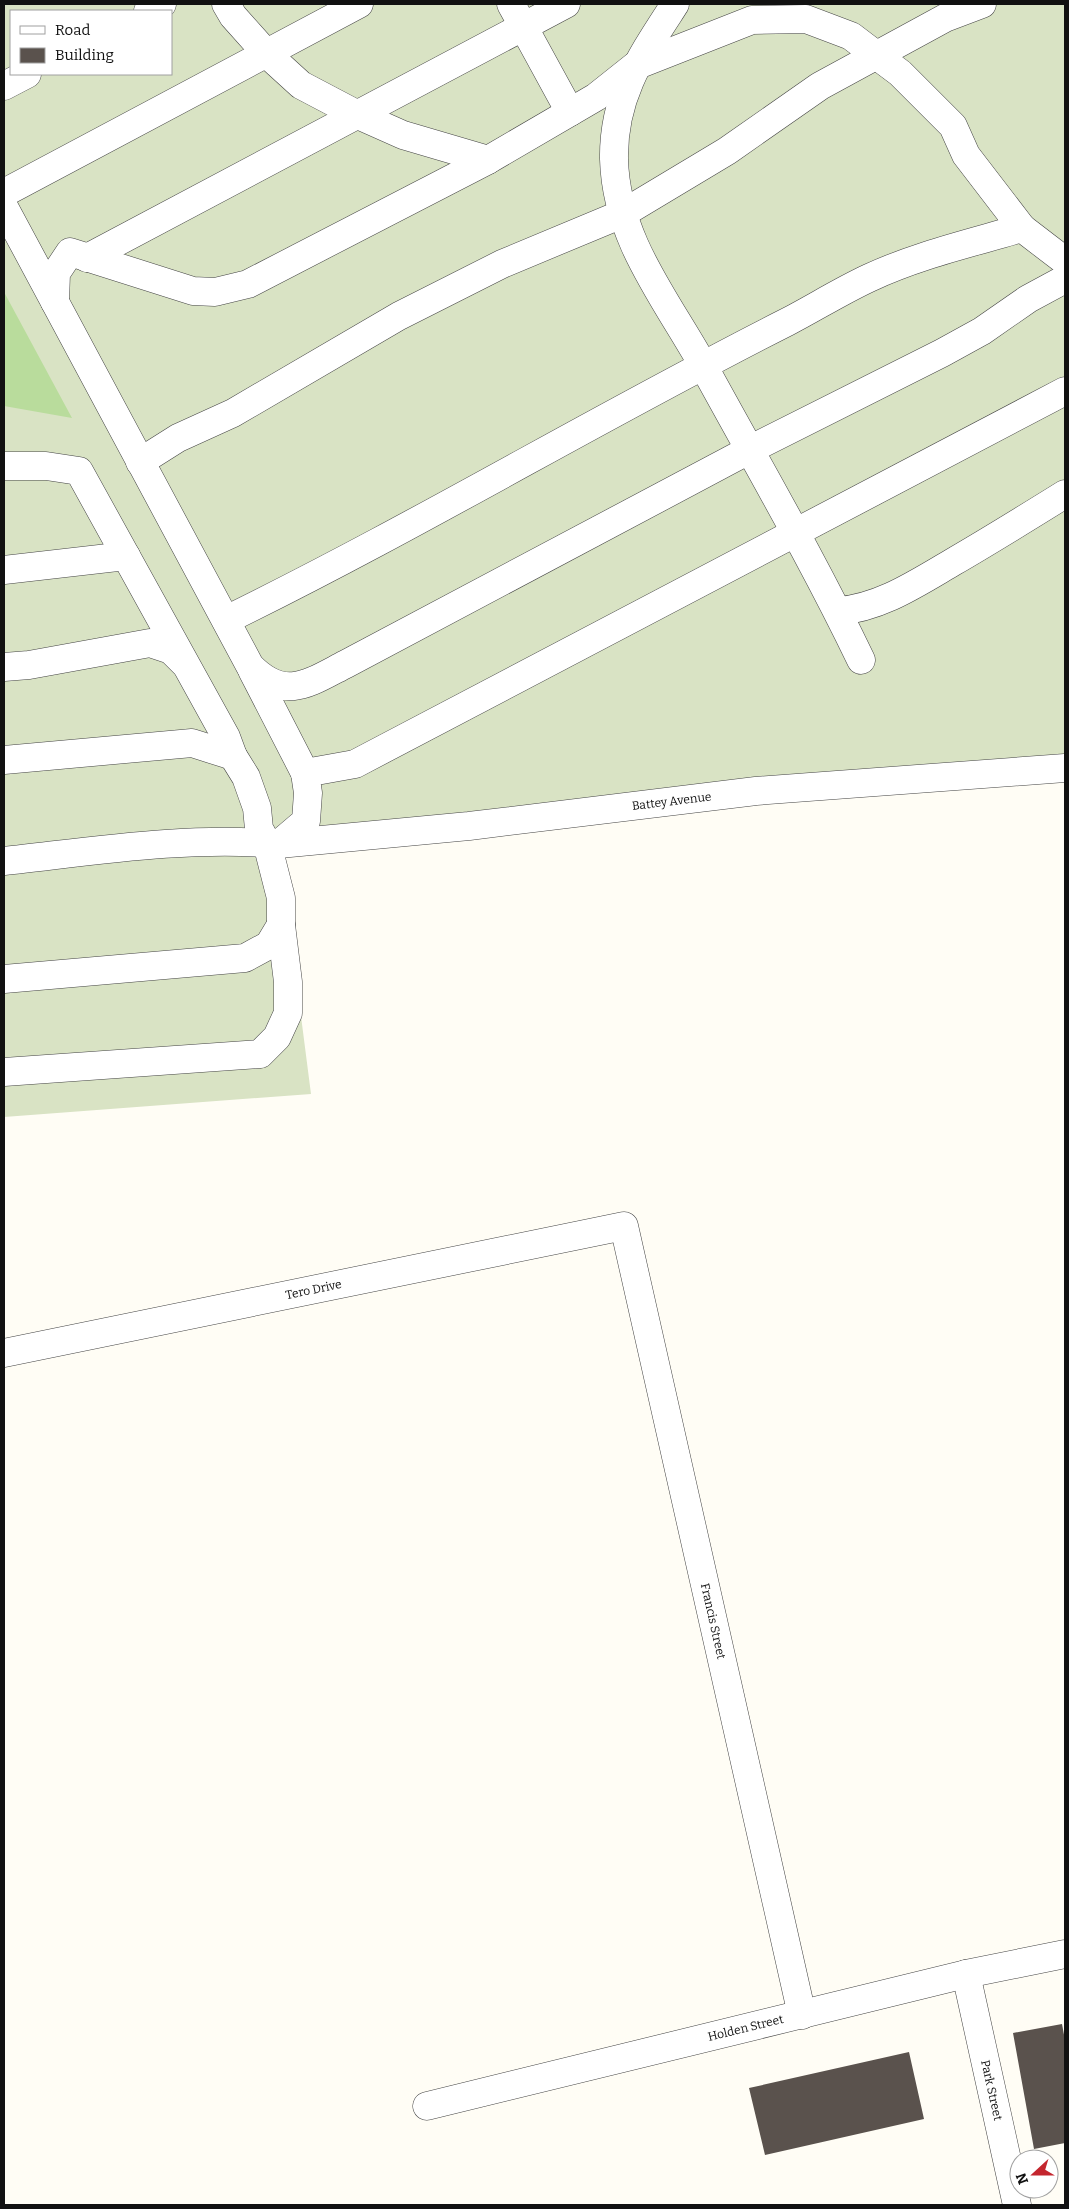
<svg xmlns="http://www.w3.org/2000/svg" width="1069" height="2209" font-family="Bitter,serif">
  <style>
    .forest { fill: #b9dc9c }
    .cemetery { fill: #d9e3c4; fill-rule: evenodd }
    .building { fill: #5a524d }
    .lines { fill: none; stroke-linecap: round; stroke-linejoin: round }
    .minor-casing { stroke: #444; stroke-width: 29 }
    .minor { stroke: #fff; stroke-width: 28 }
    .labels { text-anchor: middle; stroke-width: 5; stroke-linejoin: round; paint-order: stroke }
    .street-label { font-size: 12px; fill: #111; stroke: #fff }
  </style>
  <rect width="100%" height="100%" fill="#fffdf5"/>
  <path class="forest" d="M4 284 79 422 4 412Z"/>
  <path class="cemetery" d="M4 4H1065V768L279 845 311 1094 4 1117V406L72 418 4 292ZM11 11H171V74H11Z"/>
  <path class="building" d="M1062 2024 1065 2040V2143L1034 2149 1013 2033Z
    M909 2052 924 2119 765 2155 749 2088Z"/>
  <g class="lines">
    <defs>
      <g id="minor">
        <path d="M226 4 233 16 267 54 301 85 358 115 403 135 488 160"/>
        <path d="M511 4 570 112"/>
        <path d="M675 4C642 55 613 95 614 159 616 240 667 300 704 367 757 464 813 560 861 660"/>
        <path d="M148 11 162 4"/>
        <path d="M4 86 27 74"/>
        <path d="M4 193 359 4"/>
        <path d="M4 207 250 666C285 702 309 683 346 664L749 450 942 353 982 331 1028 299 1065 279"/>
        <path d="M87 258 566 4"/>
        <path d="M55 302 56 273 70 252 193 291 215 292 248 284 488 160 596 97 635 66 752 20 806 19 851 36 876 55 900 73 953 126 966 155 1022 228"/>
        <path d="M140 462 178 438 233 413 399 316 502 264 622 214 727 151 820 86 945 18 982 4"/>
        <path d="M4 466H46L79 471 226 737 233 756 246 777 257 808 259 829 267 843 281 898V925L288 982V1013L277 1037 260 1054 4 1072"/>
        <path d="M4 570 126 556"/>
        <path d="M838 611C880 608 917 583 953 562 991 540 1028 517 1065 494"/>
        <path d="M226 620C416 527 597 418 787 322 814 308 841 291 869 278 918 255 971 243 1022 228L1065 261"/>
        <path d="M4 667 29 665 150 643 171 650 184 663"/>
        <path d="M252 670 305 773 355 764 1065 391"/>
        <path d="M4 760 192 743 233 756"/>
        <path id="s1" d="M279 844 469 826 756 791 1065 768"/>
        <path d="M4 861C95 851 188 836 279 844L306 821 308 793 305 773"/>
        <path d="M4 979 245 958 269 945 281 925"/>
        <path id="s2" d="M4 1353 624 1226 802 2015"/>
        <path id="s3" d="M966 1974 1017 2205"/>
        <path id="s4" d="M427 2106 966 1974 1065 1954"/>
      </g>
    </defs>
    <use href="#minor" class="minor-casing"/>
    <use href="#minor" class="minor"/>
  </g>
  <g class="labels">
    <g class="street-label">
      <text dy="4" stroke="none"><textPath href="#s1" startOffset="395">Battey Avenue</textPath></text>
      <text dy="4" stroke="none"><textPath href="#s2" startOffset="316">Tero Drive</textPath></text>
      <text dy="4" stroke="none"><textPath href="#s2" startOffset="1038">Francis Street</textPath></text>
      <text dy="4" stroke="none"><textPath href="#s4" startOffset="328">Holden Street</textPath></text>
      <text dy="4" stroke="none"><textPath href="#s3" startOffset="119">Park Street</textPath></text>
    </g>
  </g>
  <rect width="1069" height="2209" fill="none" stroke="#111111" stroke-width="10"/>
  <rect x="10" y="10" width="162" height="65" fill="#ffffff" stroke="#a0a0a0"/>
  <rect x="20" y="26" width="25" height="8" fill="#ffffff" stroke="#a0a0a0"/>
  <text x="55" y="35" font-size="15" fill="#111111">Road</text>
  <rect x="20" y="48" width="25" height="15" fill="#5a524d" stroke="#a0a0a0"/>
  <text x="55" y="60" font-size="15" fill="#111111">Building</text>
  <g transform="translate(1034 2174) rotate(249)"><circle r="24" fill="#ffffff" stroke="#a0a0a0"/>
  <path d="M0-4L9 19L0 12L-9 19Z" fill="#c4262e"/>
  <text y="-8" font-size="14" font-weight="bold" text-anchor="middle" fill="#111111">N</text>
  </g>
</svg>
